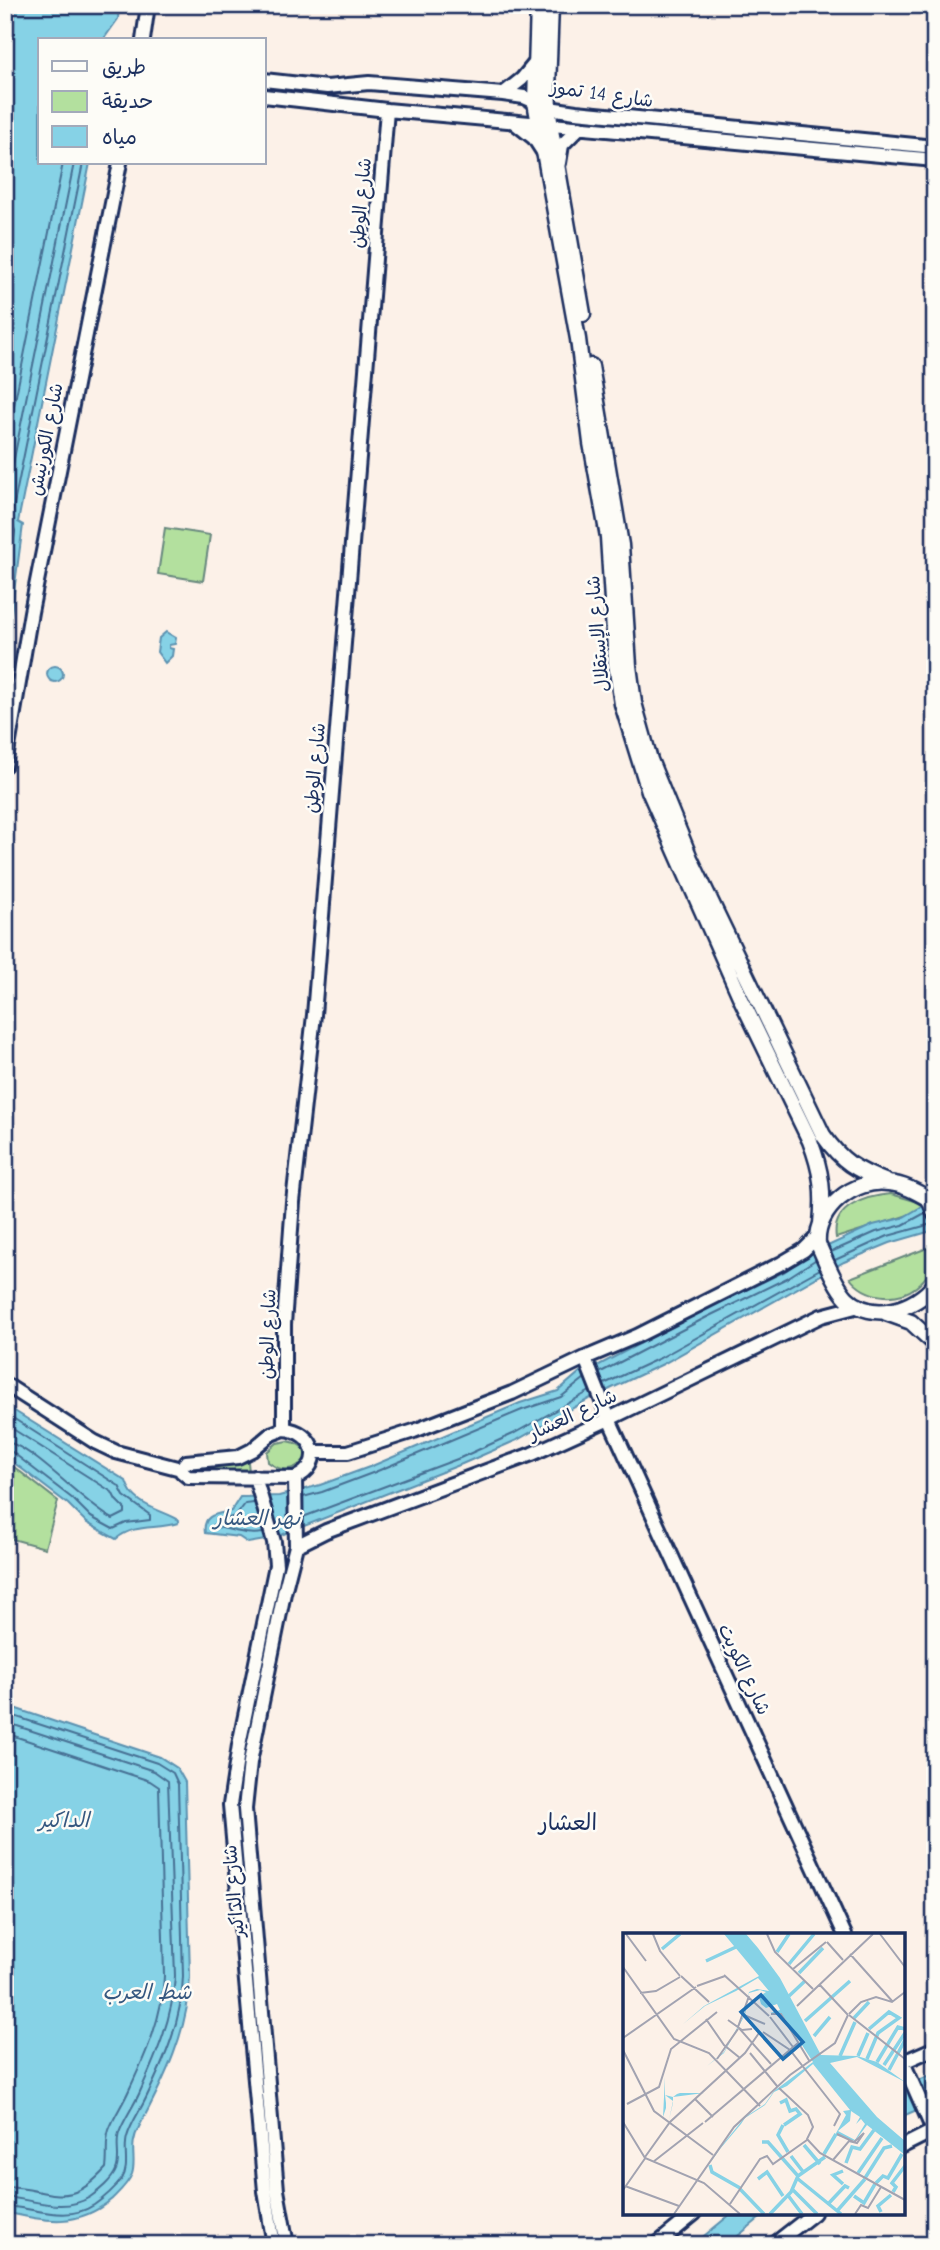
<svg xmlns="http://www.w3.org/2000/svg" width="940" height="2250" font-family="'Comic Neue','Playpen Sans Arabic',sans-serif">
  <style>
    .green { fill: #b3e09e; stroke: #67887e; stroke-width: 2 }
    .water { fill: #86d2e6; stroke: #5b91b0; stroke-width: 2 }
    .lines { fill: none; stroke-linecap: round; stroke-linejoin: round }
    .shore { stroke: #467094; stroke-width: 2 }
    .secondary-casing { stroke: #1b2f5e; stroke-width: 18 }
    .primary-casing { stroke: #1b2f5e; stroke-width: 19 }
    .secondary { stroke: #fdfcf7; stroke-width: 12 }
    .primary { stroke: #fdfcf7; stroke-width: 14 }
    .labels { text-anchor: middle; stroke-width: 5; stroke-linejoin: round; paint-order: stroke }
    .street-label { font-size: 19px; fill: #1b2f5e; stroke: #fdfcf7 }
    .water-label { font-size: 21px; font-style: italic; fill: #365880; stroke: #fdfcf7 }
    .quarter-label { font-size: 23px; fill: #1b2f5e; stroke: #fdfcf7 }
    .inset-river { fill: none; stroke: #86d2e6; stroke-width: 3.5 }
    .inset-road { fill: none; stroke: #a2a3b1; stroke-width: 2 }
    .view { fill: #1f6fb2; fill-opacity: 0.15; stroke: #1f6fb2; stroke-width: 3.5 }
    .inset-edge { fill: none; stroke: #1b2f5e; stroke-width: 3.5 }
  </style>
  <rect width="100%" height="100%" fill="#fcf1e8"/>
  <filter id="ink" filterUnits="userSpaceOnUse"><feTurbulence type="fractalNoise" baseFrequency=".0143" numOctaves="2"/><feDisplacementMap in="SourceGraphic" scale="14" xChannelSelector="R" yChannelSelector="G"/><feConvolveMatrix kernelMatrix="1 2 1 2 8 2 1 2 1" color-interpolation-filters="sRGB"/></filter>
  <g filter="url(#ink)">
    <path class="green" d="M165 528 210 535 203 581 158 574Z
      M891 1194 925 1204 927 1209 836 1238C831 1206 867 1196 891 1194Z
      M935 1245V1265C929 1273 924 1281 916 1287 896 1302 865 1298 850 1278Z
      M288 1441C298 1443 307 1447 305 1459 294 1472 281 1472 268 1462L267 1452 277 1443Z
      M5 1460 58 1501 45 1548 5 1537Z
      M248 1462 249 1472H194V1468Z"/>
    <path class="water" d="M5 5H119L118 19 103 40H40V163H90L18 522 23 525 6 651Z
      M166 632 176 638 175 644 169 645V648L173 649 172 656 165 663 157 652 159 638Z
      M47 674a8 8 0 1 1 16 0a8 8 0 1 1-16 0Z
      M935 1204V1230L890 1243 844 1262 663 1364 589 1399 517 1440 462 1464 271 1539 248 1543 239 1537 205 1533C202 1514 217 1514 231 1511L240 1497 279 1496 320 1485 372 1466 520 1403 558 1391 580 1372 599 1365 704 1310 784 1272 806 1256 873 1225 902 1218 921 1207Z
      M5 1405 126 1481C133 1506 160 1509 179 1520L178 1523C155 1530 135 1523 116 1539L87 1523 68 1504 5 1456Z
      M5 1705 160 1757 177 1768 185 1782 190 1976C189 2030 164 2080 139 2127 128 2147 137 2159 132 2174 128 2184 119 2192 112 2199 78 2228 46 2222 5 2212Z
      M935 2073V2102L903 2116V2087Z
      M732 2213H766L727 2245H693Z"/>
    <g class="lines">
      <path class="shore" d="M5 450 63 163
        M5 503 74 163
        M5 606 15 531 11 519 83 163
        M831 1252 876 1232 903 1225 925 1213
        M835 1260 888 1236 935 1223
        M599 1373 707 1317 787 1278 815 1260
        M604 1384 660 1358 820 1269
        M5 1413 119 1486 124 1496 150 1515V1520L126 1523 113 1529 91 1517 73 1499 12 1452 5 1451
        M5 1424 112 1492 116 1500 125 1509V1513L113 1519C86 1506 30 1443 5 1442
        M303 1497 322 1492 375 1472 522 1410 561 1397 585 1378
        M254 1503 245 1504 236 1516 217 1521 214 1525 217 1527C234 1530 247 1536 263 1533
        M303 1517 460 1458 513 1434 590 1391
        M5 1713 157 1763 173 1773 178 1784 183 1976C182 2020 165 2059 146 2098 140 2111 131 2123 127 2137 123 2151 130 2166 122 2179 115 2188 104 2198 94 2205 67 2223 35 2208 5 2206
        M5 1722 154 1771 168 1781 175 1976C173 2018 156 2056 139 2094 133 2107 124 2119 119 2133 115 2145 121 2159 116 2170 112 2180 99 2191 90 2197 63 2214 33 2199 5 2197
        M5 1733 150 1781 159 1787 164 1976C163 2016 146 2054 129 2090 123 2104 114 2116 109 2130 105 2142 108 2155 106 2168 67 2212 52 2188 5 2187"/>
      <defs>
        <path id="secondary" d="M143 40 148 5
          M264 80 327 87 369 83 503 94 524 97 549 108 576 112 935 147
          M503 94 522 79 536 62
          M264 96 387 110 935 160
          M515 123 534 138 543 152
          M559 163 562 145 580 127
          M5 765 31 612 120 163
          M585 1358 609 1419 845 1935
          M5 1384 95 1442 116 1452 181 1469
          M284 1429V1324L293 1202 314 1015 387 110
          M284 1429C315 1431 325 1465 295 1478L188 1477 182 1472V1467L186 1462 238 1457 252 1450 271 1434Z
          M313 1452H348L414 1431 512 1393 585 1358 637 1336 782 1263 804 1250 817 1237
          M255 1477 274 1542 276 1565 239 1745 230 1805 265 2191 274 2245
          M296 1546 326 1531 532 1454 609 1419 821 1316 859 1306
          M903 2062 933 2130
          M903 2062 935 2048
          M903 2146 935 2130
          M287 2245 277 2190 245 1809 250 1762 284 1593 296 1546 295 1478
          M656 2245 695 2213
          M773 2245 814 2213"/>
        <path id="primary" d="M538 5 535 102 578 339 591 443 608 537 616 664 622 704 649 791 742 1001 810 1141C822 1172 824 1192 821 1224
          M551 5 548 89 550 124 583 314
          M591 366 621 545 629 666 634 703 650 760 690 858 823 1135C842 1162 856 1170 887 1182
          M935 1214 929 1199C917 1192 903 1184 888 1183 855 1178 815 1209 818 1244 825 1259 835 1286 847 1298 872 1323 915 1310 935 1284
          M935 1299V1308
          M886 1313 911 1322 935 1344"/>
      </defs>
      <use href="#secondary" class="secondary-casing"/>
      <use href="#primary" class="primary-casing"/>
      <use href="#secondary" class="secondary"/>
      <use href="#primary" class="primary"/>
    </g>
  </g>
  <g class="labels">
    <g class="street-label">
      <text transform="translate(602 93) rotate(8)" y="7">شارع 14 تموز</text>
      <text transform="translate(360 203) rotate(-85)" y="7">شارع الوطن</text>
      <text transform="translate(45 439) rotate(-79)" y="7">شارع الكورنيش</text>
      <text transform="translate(597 634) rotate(-95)" y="7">شارع الإستقلال</text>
      <text transform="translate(314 768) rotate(-85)" y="7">شارع الوطن</text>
      <text transform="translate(267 1334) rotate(-88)" y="7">شارع الوطن</text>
      <text transform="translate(572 1414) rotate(-25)" y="7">شارع العشار</text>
      <text transform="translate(745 1669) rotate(65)" y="7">شارع الكويت</text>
      <text transform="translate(233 1891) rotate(-95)" y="7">شارع الداكير</text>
    </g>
    <g class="water-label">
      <text x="257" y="1525">نهر العشار</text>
      <text x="64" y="1827">الداكير</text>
      <text x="147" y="1999">شط العرب</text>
    </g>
    <g class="quarter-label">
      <text x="568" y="1830">العشار</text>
    </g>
  </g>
  <g transform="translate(623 1933)">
    <rect width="282" height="282" fill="#fcf1e8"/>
    <path d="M101 1H123L135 15 157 45 198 122 234 123 254 129 282 149 234 124 207 130 254 184 282 208V222L244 192 232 208 212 202 223 182 220 178 227 177 190 131 164 153 151 159 142 172 122 185 118 191 97 216 87 230 96 216 122 184 142 171 151 158 190 129 158 80H147L157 77 154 71 143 75 138 71 136 64 143 59 137 57 126 60 122 82 101 120 84 133 42 144V162L50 164 54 161 57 160H81L50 164V170L46 187 50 168 42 162 43 170V175L40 184 42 144 84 133 101 119 121 82 126 59 134 56 146 58 135 45 113 58 82 73 59 92 81 73 136 43ZM228 178 237 184 233 191 238 186 242 191 232 207 215 198 227 188Z" fill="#86d2e6" fill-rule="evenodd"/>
    <path class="inset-river" d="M39 16 57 1M154 19 166 1M83 28 113 14M166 31 191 1M176 40 200 15M166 63 182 48M231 85 246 69M182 88 227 48M191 103 207 84M217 123 232 89M235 123 245 100M244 126 255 100 276 85 266 79 246 96M254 129 275 94 282 96M261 132 282 100M266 137 282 107M157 170 163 167 167 178 173 176 177 181 161 192M160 192 155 202 165 219M139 209H145L175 243M181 212 197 231M201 221 213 201M168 223 181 240M223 230 229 214 237 216 251 197M87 232 89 239 117 255M220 238 210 242 220 251M235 240 259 205M242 245 261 215 269 213M135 246 144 239 160 263M175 246 218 281M253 250 260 243 265 245 279 221M117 256 141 281M169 256 194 281M270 259 273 254 269 250 282 233M164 261 179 281M231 263 241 270 252 251M206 270 222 253 226 255M214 278 242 246M258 279 255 273 268 262M147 281 168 259 175 243 202 224"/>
    <path class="inset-road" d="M3 1 23 28M30 1 37 18 57 43M144 1 152 19 190 56M257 1 282 34M204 9 220 27M227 21 270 69M0 34 51 106 86 120 137 173M170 36 203 9M101 42 146 83M58 43 86 69M196 51 225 82M74 53 102 43M17 60 33 58 57 44M126 63 115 94 148 131M174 73 250 1M148 81H158L187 129M226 81 238 69 253 64 269 69 282 59M121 82 142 91M226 82 282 126M147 84 170 114M83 86 101 112 117 125M105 87 119 97 129 96M140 99 167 117 217 181 211 193M0 105 73 54M0 117 31 178 90 222M127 120 154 153M94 126 115 96M156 155 185 182 190 194 184 206 197 220 282 267M72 166 90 184M4 171 36 154 48 116 94 79M0 189 22 225 81 250 117 281M82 189 175 110M22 224 47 189 122 120 136 100M210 227 226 208 234 210 241 200 231 209 214 201M30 229 80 190M2 253 56 273M0 257 23 224M107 271 137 226 144 223 150 231 184 207M51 281 111 194 167 142 212 110 225 82M232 281 238 272 245 275 258 254"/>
    <path class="view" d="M138 62 180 109 160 126 118 79Z"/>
    <rect width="282" height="282" class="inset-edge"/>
  </g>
  <rect width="940" height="2250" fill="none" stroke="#fdfcf7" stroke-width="28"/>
  <rect x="14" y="14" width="912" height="2222" fill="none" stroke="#1b2f5e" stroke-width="2.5" filter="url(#ink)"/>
  <rect x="38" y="38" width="228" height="126" fill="#fdfcf7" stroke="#a3aaba" stroke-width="2"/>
  <rect x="52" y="61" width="35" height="10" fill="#fdfcf7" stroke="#a3aaba" stroke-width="2"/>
  <text x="102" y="74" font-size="21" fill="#1b2f5e">طريق</text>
  <rect x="52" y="91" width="35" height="21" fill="#b3e09e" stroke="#a3aaba" stroke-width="2"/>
  <text x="102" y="108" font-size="21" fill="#1b2f5e">حديقة</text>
  <rect x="52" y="126" width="35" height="21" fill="#86d2e6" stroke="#a3aaba" stroke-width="2"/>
  <text x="102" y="144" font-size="21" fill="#1b2f5e">مياه</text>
</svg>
